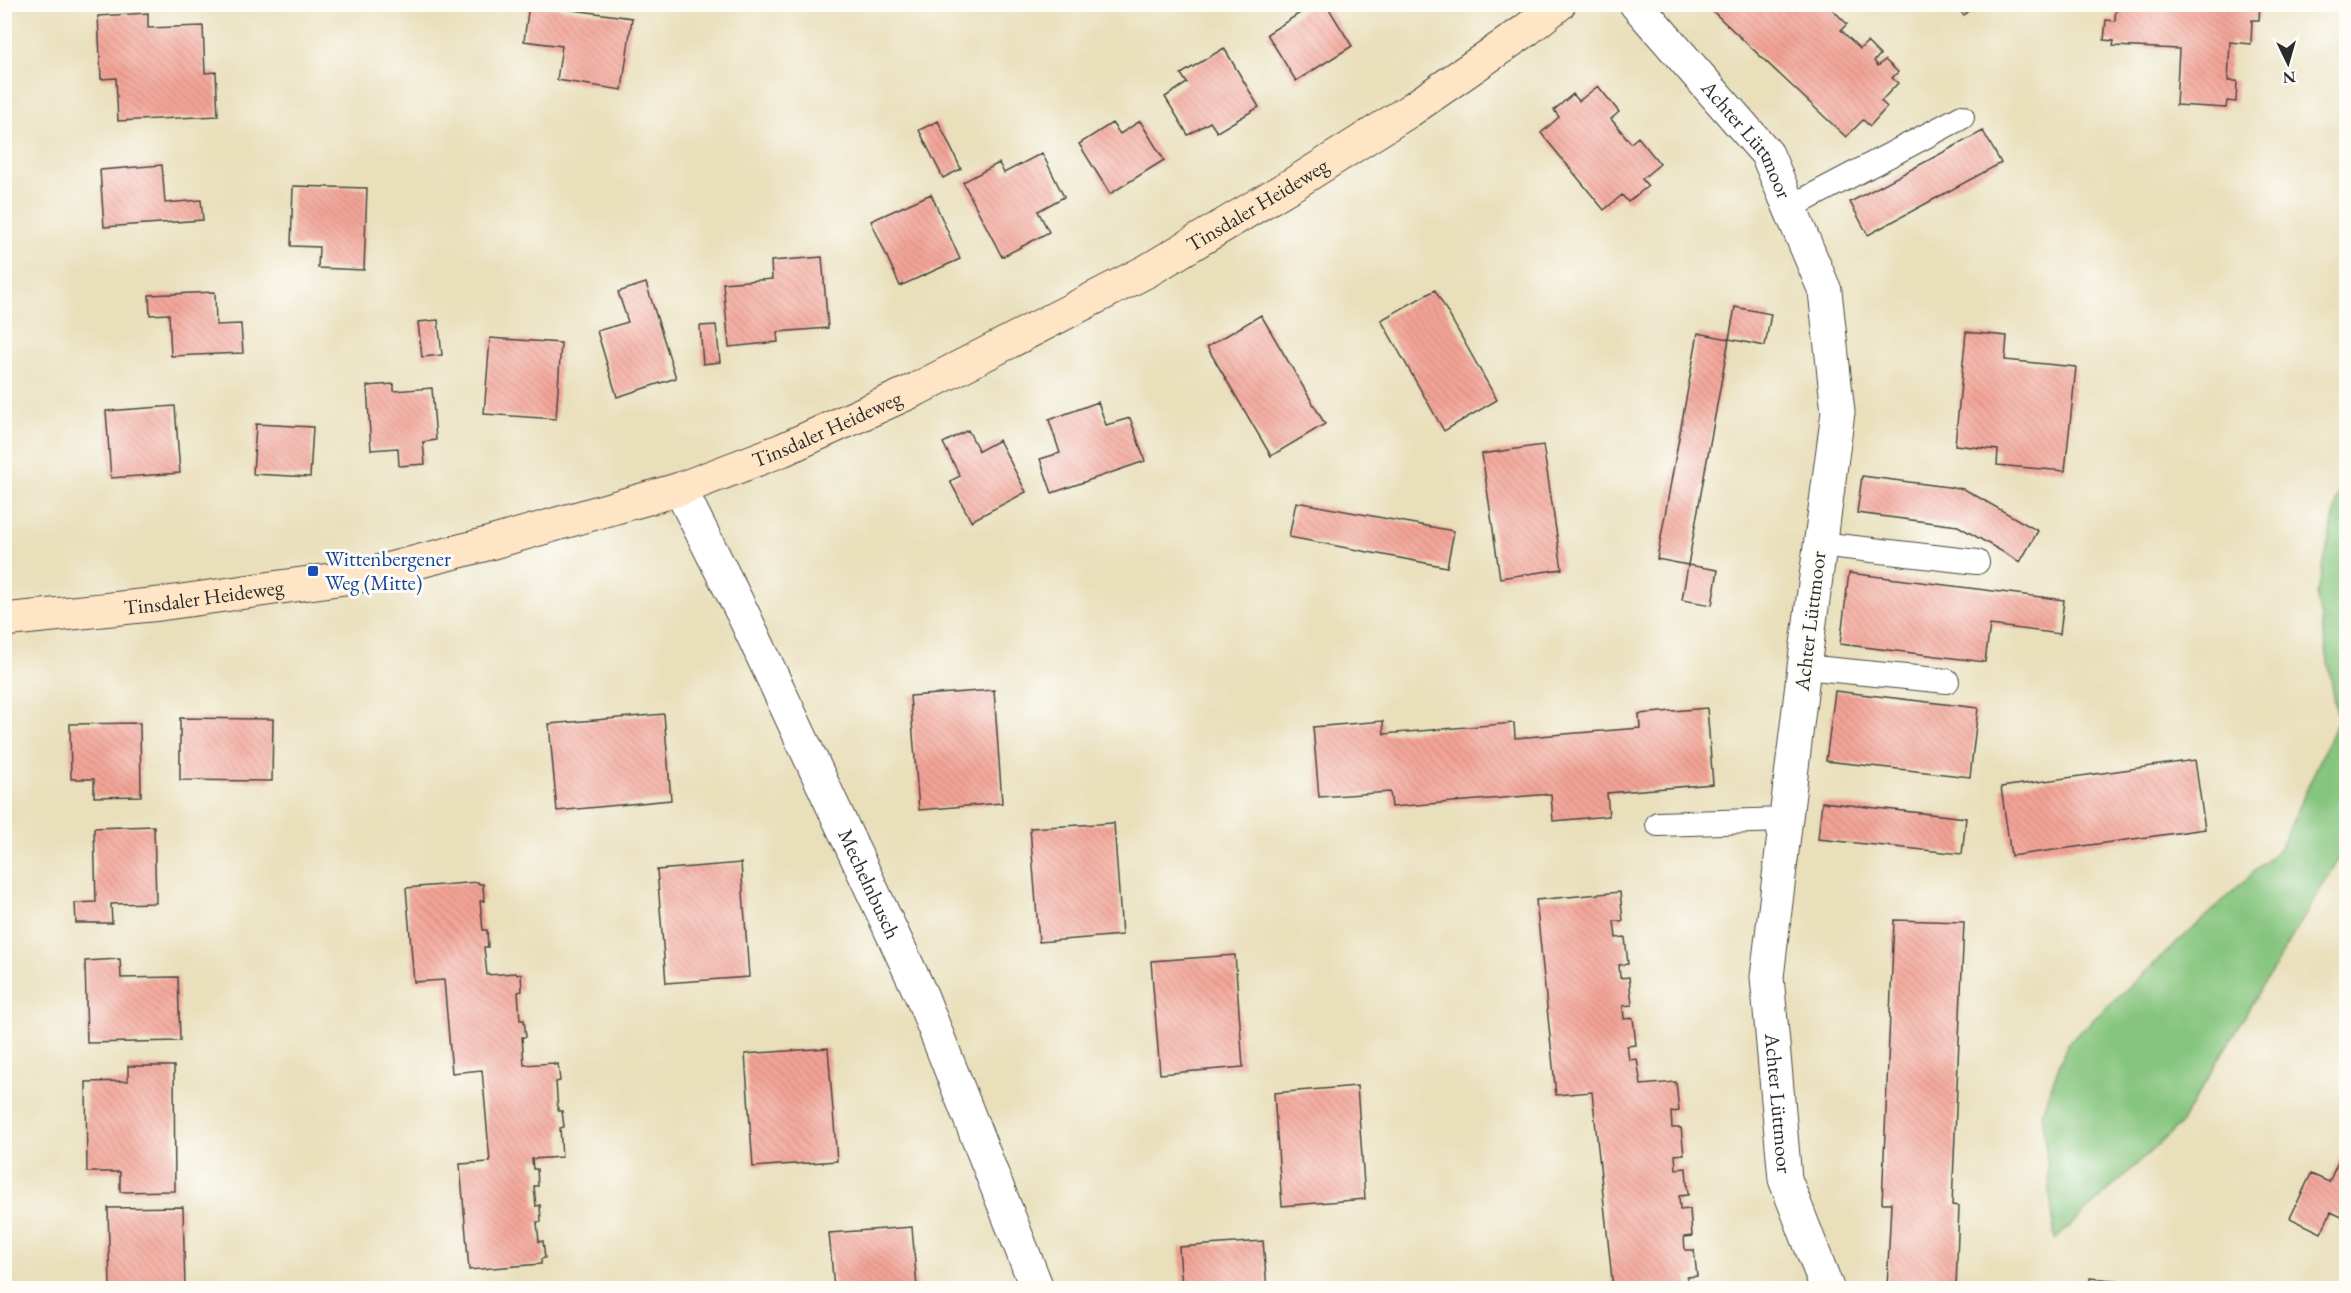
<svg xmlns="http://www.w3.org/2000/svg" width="2351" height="1293" font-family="'EB Garamond',serif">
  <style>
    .green { fill: #85c57d; stroke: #587854; stroke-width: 1.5 }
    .building { fill: url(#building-back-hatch) }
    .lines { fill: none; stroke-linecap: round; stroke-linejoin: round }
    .lane-casing { stroke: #484641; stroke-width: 26 }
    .street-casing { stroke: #484641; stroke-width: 35 }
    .secondary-casing { stroke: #484641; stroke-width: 35 }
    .lane { stroke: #fff; stroke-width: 24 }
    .street { stroke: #fff; stroke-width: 33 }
    .secondary { stroke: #fde5c5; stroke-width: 33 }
    .transit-dot { fill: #1a4fb4; stroke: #fdfcf7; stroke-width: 2 }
    .labels { text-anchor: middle; stroke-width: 6; stroke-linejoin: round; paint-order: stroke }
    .street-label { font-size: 21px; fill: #2b2b2b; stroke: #fdfcf7 }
    .transit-label { font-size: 21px; fill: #164399; stroke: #fdfcf7; text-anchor: start }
  </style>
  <defs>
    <pattern id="building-back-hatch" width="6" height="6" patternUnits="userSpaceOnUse" patternTransform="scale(1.5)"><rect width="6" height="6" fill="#f3a396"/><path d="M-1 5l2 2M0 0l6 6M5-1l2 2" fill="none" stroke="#d08c81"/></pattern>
  </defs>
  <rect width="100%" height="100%" fill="#fdfcf7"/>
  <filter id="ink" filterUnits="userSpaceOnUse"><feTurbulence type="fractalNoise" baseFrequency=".0167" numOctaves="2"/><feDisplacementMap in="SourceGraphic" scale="12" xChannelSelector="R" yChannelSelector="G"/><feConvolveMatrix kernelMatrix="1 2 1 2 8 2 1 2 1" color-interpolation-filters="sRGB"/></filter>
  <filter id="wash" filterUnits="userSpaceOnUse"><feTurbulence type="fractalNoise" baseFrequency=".008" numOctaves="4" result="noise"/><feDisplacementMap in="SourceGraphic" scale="24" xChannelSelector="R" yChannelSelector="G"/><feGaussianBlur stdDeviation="1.35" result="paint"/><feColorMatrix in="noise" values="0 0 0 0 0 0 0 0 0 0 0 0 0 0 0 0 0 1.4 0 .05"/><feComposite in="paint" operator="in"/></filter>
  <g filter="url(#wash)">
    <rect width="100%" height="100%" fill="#e9dfbb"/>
    <path class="green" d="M2346 473V847L2180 1124 2055 1240 2042 1112 2067 1044 2281 847 2338 720 2317 596 2338 497Z"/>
    <g id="blocks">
      <path class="building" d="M529 4 632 18 622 90 557 80 562 46 524 41Z
        M1314 4H1326L1352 46 1296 81 1267 34Z
        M1705 4H1827L1847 24 1841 30 1860 49 1867 42 1880 55 1874 61 1878 66 1885 60 1898 72 1892 78 1898 83 1881 101 1887 107 1870 126 1863 120 1846 137Z
        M1953 4H1975L1964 15Z
        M2116 4H2193V8H2199V4H2260L2259 20H2252L2251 44 2230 42 2228 81H2237L2236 102 2227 101 2226 108 2176 105 2179 49 2113 46 2114 41 2104 40 2106 20 2115 21Z
        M148 13V28L203 26 205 73 216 72 218 116 118 121 116 78 101 79 98 16Z
        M1224 48 1259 107 1217 132 1210 122 1188 135 1165 97 1187 83 1181 74Z
        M1598 86 1619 112 1611 119 1631 143 1638 137 1660 164 1642 179 1648 186 1628 202 1622 195 1604 210 1541 133 1559 117 1554 110 1573 94 1579 101Z
        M938 121 961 169 943 178 919 130Z
        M1140 121 1164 160 1110 194 1079 144 1112 123 1120 134Z
        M1983 131 2001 163 1868 235 1850 202Z
        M1042 153 1064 197 1038 211 1049 232 1002 257 963 182 999 163 1004 173Z
        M162 165 165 203 201 200 203 220 104 227 100 170Z
        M293 186 367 188 364 270 318 268 319 247 291 246Z
        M931 194 960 259 900 286 871 221Z
        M822 257 828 328 777 332 778 342 729 347 723 283 772 279 771 261Z
        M646 283 676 378 617 397 597 331 628 322 618 292Z
        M1435 290 1497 400 1444 431 1381 320Z
        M215 292 216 325 241 324 243 353 171 356 169 314 150 315 149 295Z
        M1735 307 1771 314 1765 346 1729 339Z
        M1261 315 1325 424 1271 456 1207 347Z
        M438 320 442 355 422 357 418 322Z
        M716 325 720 362 703 364 700 326Z
        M1966 332 2007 336 2005 360 2076 367 2065 471 1997 465 1998 450 1955 445Z
        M1698 333 1729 339 1688 565 1657 559Z
        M490 338 561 343 556 419 484 414Z
        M394 384V391L432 388 436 440 423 442 425 464 399 466 398 448 371 450 367 386Z
        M1098 402 1106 425 1130 418 1145 461 1052 493 1040 459 1060 453 1049 420Z
        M175 406 180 473 111 478 106 411Z
        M256 424 313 427 310 477 253 474Z
        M968 430 979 451 999 440 1026 492 971 521 950 481 960 476 943 443Z
        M1543 445 1562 569 1500 578 1482 454Z
        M1862 476 1964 489 2038 531 2020 562 1958 526 1857 513Z
        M1296 502 1454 531 1447 567 1289 537Z
        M1688 565 1718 570 1712 605 1682 600Z
        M1849 573 2064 600 2060 634 1990 625 1985 662 1840 644Z
        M994 690 1002 803 919 810 910 696Z
        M1835 691 1978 708 1970 777 1826 761Z
        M1707 708 1713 784 1607 793 1609 816 1553 821 1551 794 1392 807 1390 792 1319 797 1313 727 1383 721 1384 734 1514 723 1515 738 1640 728 1639 714Z
        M664 714 671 800 557 811 549 724Z
        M180 718 273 719 272 781 180 780Z
        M140 723 141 796 94 797V779H71L70 724Z
        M2195 760 2205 829 2011 856 2001 787Z
        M1822 802 1966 818 1962 854 1818 839Z
        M1114 823 1122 935 1039 942 1030 828Z
        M154 826 156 903 111 904 112 923H76L75 903 96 902 94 828Z
        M741 863 749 977 666 983 657 870Z
        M478 882 479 884H483L484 901H480L483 930H487L488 947H484L487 975 516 973 517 975 521 974 522 991 518 992 520 1020H524L526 1037H522L524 1065 554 1063V1065L558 1064 560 1081 556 1082 558 1111H562L564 1127 560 1128 562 1157 532 1159 533 1169H537L538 1186H534L536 1206 540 1205 541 1222H537L539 1242 543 1241 545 1258 541 1259V1264L469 1270 460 1164 490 1162 482 1070 452 1073 444 980 414 982 406 888Z
        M1620 892 1623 921H1614L1616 938 1625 937 1628 964 1619 965 1620 978 1629 977 1632 1005 1623 1006 1624 1019 1633 1018 1636 1045 1627 1046 1629 1060 1637 1059 1641 1085 1676 1082 1679 1111 1671 1112 1672 1128H1681L1684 1154 1675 1155 1676 1169 1686 1168 1688 1195 1679 1196 1680 1210 1690 1209 1692 1236 1684 1237 1685 1250H1694L1697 1276 1687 1277 1689 1288H1613L1592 1092 1556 1095 1536 900Z
        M1894 920 1964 922 1952 1205 1959 1206 1956 1288H1887L1891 1203H1882Z
        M1235 955 1243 1067 1160 1074 1151 961Z
        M120 959 121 978 178 977 180 1041 87 1043 85 961Z
        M828 1048 837 1161 753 1167 745 1054Z
        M128 1066H174L175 1191 120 1192V1172H87L86 1082 128 1081Z
        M1357 1086 1365 1199 1282 1206 1274 1093Z
        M2346 1144V1219L2331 1212 2321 1233 2290 1218 2311 1174 2329 1182Z
        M183 1207 185 1288H110L108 1208Z
        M912 1227 917 1288H834L829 1233Z
        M1263 1241 1267 1288H1182L1179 1247Z
        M2090 1278 2132 1282 2131 1288H2089Z"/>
    </g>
  </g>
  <g filter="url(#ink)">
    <use href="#blocks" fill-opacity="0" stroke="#484641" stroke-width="1.5"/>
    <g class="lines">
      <defs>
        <path id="lane" d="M1789 208 1962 117
          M1820 544 1977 562
          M1804 667 1947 681
          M1658 824 1785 820"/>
        <g id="street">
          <path id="s1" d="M1636 4 1767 154 1825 291 1838 412 1804 667 1767 977 1785 1179 1827 1288"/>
          <path id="s2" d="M680 489 744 616 922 997 1037 1288"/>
        </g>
        <g id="secondary">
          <path id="s3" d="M4 620 160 604 366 575 483 545 680 489 782 450 917 389 1147 271 1298 181 1409 111 1525 31 1559 4"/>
        </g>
      </defs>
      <use href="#lane" class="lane-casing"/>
      <use href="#street" class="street-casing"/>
      <use href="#secondary" class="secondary-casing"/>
      <use href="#lane" class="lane"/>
      <use href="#street" class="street"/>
      <use href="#secondary" class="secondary"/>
    </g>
  </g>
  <rect class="transit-dot" x="307" y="565" width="12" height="12" rx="3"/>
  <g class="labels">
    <g class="street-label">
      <text dy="7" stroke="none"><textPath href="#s1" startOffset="176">Achter Lüttmoor</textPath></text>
      <text dy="7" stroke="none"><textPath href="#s3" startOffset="1335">Tinsdaler Heideweg</textPath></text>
      <text dy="7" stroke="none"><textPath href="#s3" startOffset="849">Tinsdaler Heideweg</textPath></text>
      <text dy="7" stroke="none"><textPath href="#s3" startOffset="201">Tinsdaler Heideweg</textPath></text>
      <text transform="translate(1810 621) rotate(-83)" y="7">Achter Lüttmoor</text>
      <text dy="7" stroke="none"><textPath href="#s2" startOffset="438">Mechelnbusch</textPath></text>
      <text dy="7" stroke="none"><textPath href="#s1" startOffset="1166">Achter Lüttmoor</textPath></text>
    </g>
    <g class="transit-label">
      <text x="325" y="566">Wittenbergener<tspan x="325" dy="24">Weg (Mitte)</tspan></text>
    </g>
  </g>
  <rect width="2351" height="1293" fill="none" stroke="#fdfcf7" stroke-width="24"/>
  <g transform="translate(2288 63) rotate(175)" stroke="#fdfcf7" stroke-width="4.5" paint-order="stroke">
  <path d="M0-4.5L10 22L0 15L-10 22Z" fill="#2b2b2b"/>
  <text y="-9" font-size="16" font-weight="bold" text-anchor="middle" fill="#2b2b2b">N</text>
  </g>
</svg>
